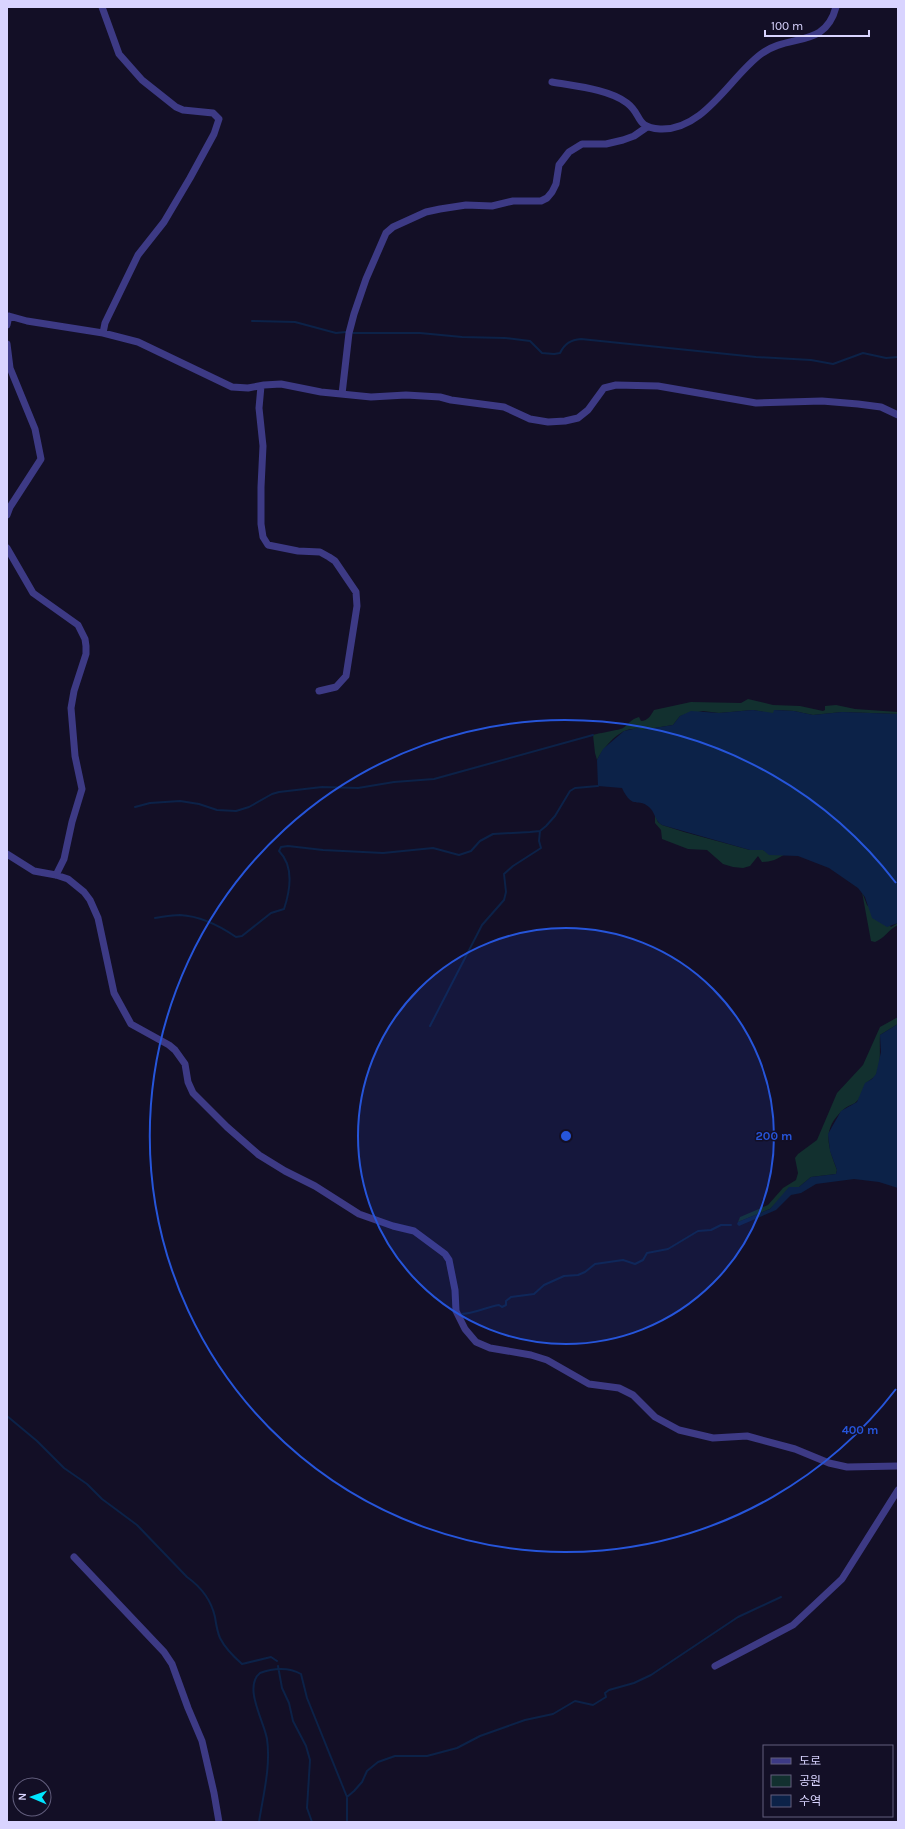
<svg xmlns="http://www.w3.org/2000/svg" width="905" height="1829" font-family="Karla,'Noto Sans KR',sans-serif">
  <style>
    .green { fill: #12302f }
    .water { fill: #0c2248 }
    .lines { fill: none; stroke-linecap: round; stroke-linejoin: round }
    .stream { stroke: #0c2248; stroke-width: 2 }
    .minor { stroke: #3d3a85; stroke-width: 7 }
    .ring { fill: none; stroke: #2655da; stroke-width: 2 }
    .centre { fill: #2655da; stroke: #130f26; stroke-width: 2 }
    .ring-label { font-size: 12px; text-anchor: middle; font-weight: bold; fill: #2655da; stroke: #130f26; stroke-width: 3; stroke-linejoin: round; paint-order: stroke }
  </style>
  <rect width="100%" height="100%" fill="#130f26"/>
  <path class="green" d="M748 699 773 705 800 706 823 711 825 710V706L836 705 855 709 898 712V714L842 712 813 715 794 711 774 710V714L753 710 719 713 703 711 680 716 673 725 642 730C623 723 605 745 597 760L595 753 593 735C599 733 620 730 623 728 629 724 631 719 639 717L641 721C648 721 651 715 654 710L691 702 741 703Z
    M655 814 658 822 662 825 684 832 750 850H763L774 855 785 854C778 859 771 862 762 862L758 856 750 866 743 868 733 867 723 864 707 850 688 849 662 839 661 830 655 823Z
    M862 892 867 905 891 927 898 923V925C889 929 885 938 875 942L871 941Z
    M898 1017V1024L880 1035C879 1048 882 1062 876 1075 873 1079 867 1081 865 1085 862 1090 862 1097 857 1101 854 1105 848 1105 844 1109 821 1129 828 1146 837 1170L836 1174 811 1177 799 1187H792L770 1209 738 1222 740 1217 768 1205 783 1188 796 1180 798 1173 795 1158 798 1154 817 1140 837 1093 863 1065 880 1027Z"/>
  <path class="water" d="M753 710 773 713 774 710 794 711 813 715 842 712 898 714V923L887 927 872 918 865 897 858 888 829 868 798 856 769 855 763 850H750L662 825C655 821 655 812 649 807 638 797 633 811 622 788L598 786 597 760 603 749 624 731 638 728 642 730 673 725 680 716 691 711 719 713Z
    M898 1024V1188L879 1182 854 1179 816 1184 801 1193 791 1195 776 1210 739 1226 737 1224 738 1222 770 1209 789 1187H799L811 1177 836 1174 837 1170 830 1151 828 1134 841 1111 857 1102 865 1083 872 1079 876 1074 881 1052 880 1035Z"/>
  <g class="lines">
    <path class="stream" d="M252 321 295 322 336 333 346 332
      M353 333H420L462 337 505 338 530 341 542 353 554 354 560 353C565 343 571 340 581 339L756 357 811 360 833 364 863 353 886 358 898 357
      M135 807 150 803 180 801 199 804 217 810 236 811 249 807 272 794 279 792 322 787 358 788 394 782 434 779 593 735
      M155 918C163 917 171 915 180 915 199 916 220 926 236 937L242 936 271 913 284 909C290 891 294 866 279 851L281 847 288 846 323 850 383 853 433 848 459 855 471 851 480 841 493 834 530 832 540 831 546 826 555 816 570 791 575 788 598 786
      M430 1026 482 925 504 900 506 892 504 874 513 866 541 848 539 841 540 831
      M461 1314C474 1314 486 1307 499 1305L502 1307 506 1305V1301L511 1297 534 1294 544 1285 564 1276 578 1275 585 1272 595 1264 623 1260 635 1264 643 1260 647 1253 668 1249 698 1231 711 1230 721 1225H731
      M7 1416 37 1441 64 1468 87 1484 102 1499 137 1525 187 1577C201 1587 211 1599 215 1617 216 1624 217 1631 220 1638 225 1648 234 1657 242 1664L271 1657 277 1661
      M278 1666 282 1688 289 1703 293 1721 306 1746 310 1760 307 1808 312 1822
      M347 1797 354 1791 362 1782 367 1771 378 1762 395 1756H427L457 1748 480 1736 525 1720 553 1714 575 1701 593 1705 606 1697 605 1693 609 1690 634 1683 651 1675 738 1617 781 1597
      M259 1822C263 1796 271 1766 267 1739 264 1721 243 1687 260 1673 273 1668 289 1667 301 1674L307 1698 347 1797V1822"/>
    <path class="minor" d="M102 7 119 54 142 80 176 107 183 110 213 113 219 119 214 134 190 178 164 222 138 255 105 323 103 333
      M552 82C573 86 609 89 627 103 643 115 634 127 660 129 704 131 730 77 761 54 789 33 825 49 836 7
      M7 325 9 316 27 321 103 333 138 342 232 387 248 388 264 385 281 384 321 392 371 397 406 395 440 397 451 400 504 407 530 419 548 422 565 421 578 418 588 410 604 388 616 385 658 386 756 403 822 401 858 404 881 407 898 415
      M7 344 10 368 35 429 41 459 10 507 7 515
      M261 386 259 408 263 446 261 487V524L263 537 268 545 298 551 320 552 329 557 335 561 356 592 357 606 346 676 336 687 319 691
      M342 394 349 333 354 314 366 279 386 233 393 227 426 212 440 209 466 205 492 206 513 201H541L547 198 552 192 556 184 559 165 569 152 582 144H606L623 140 634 136 647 127
      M7 548 33 593 78 625 85 639 86 646V654L74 691 71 708 75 756 82 789 72 822 64 859 56 875
      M7 854 34 871 56 875 68 879 84 892 90 900 98 918 114 993 131 1024 169 1045 175 1050 185 1064 188 1082 193 1093 227 1127 259 1155 285 1171 315 1186 359 1214 393 1226 414 1231 445 1254 449 1260 455 1290 456 1311 465 1329 476 1342 490 1348 531 1355 547 1360 589 1384 619 1388 633 1395 655 1417 679 1430 713 1438 747 1436 795 1449 829 1463 847 1467 898 1466
      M74 1557 164 1652 172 1664 188 1708 202 1741 214 1793 219 1822
      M715 1666 793 1625 842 1579 898 1490"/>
  </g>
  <circle cx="566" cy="1136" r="208" fill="#2655da" fill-opacity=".12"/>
  <g class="ring">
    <circle cx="566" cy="1136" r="208"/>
    <path d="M896 1389A416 416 0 1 1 896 883"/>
  </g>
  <circle cx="566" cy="1136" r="6" class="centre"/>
  <g class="ring-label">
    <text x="774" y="1140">200 m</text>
    <text x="860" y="1434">400 m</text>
  </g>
  <rect width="905" height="1829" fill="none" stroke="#d9d4ff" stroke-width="16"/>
  <rect x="763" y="1745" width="130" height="72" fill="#130f26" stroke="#625e7d"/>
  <rect x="771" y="1758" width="20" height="6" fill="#3d3a85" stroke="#625e7d"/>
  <text x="799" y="1765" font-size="12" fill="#d9d4ff">도로</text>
  <rect x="771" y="1775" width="20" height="12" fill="#12302f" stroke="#625e7d"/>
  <text x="799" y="1785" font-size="12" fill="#d9d4ff">공원</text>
  <rect x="771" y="1795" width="20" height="12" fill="#0c2248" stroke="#625e7d"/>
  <text x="799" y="1805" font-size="12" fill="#d9d4ff">수역</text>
  <g transform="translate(32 1797) rotate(272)"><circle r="19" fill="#130f26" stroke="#625e7d"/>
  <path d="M0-3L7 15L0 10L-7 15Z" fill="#00e5ff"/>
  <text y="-6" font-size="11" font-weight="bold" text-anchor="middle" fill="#d9d4ff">N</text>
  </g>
  <path d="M765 30v6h104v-6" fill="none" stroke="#d9d4ff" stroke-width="2"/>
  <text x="771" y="30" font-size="12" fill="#d9d4ff" stroke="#130f26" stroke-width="3" paint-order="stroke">100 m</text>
</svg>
